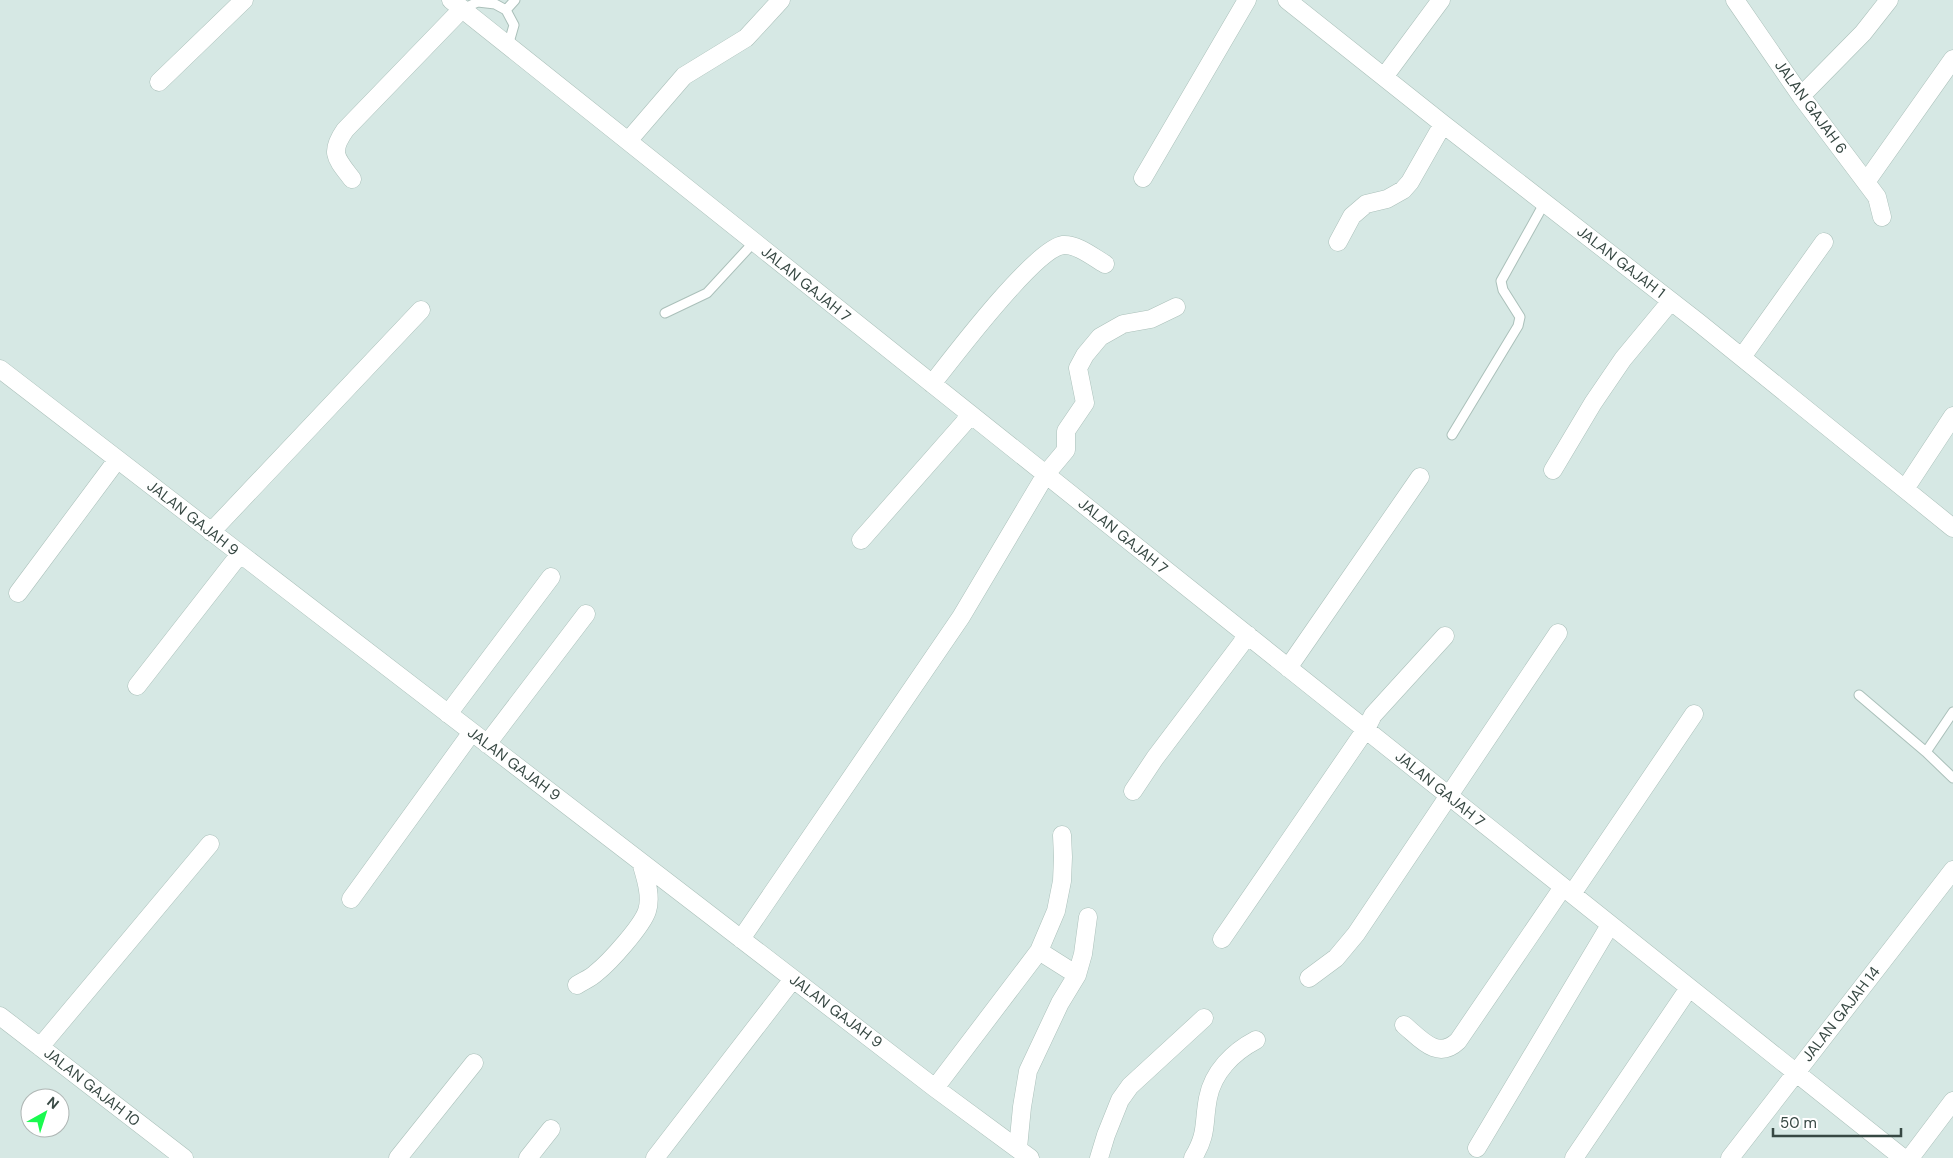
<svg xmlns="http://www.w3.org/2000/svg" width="1953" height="1158" font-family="'DM Sans',sans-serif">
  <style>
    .residential { fill: #d6e8e4; fill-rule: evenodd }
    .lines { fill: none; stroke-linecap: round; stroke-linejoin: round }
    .lane-casing { stroke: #abc0ba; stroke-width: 11 }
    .street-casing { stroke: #abc0ba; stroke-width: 19 }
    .lane { stroke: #fff; stroke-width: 9 }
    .street { stroke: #fff; stroke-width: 18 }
    .labels { text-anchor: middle; stroke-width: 4; stroke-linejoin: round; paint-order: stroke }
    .street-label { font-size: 15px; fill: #374843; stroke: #fff }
  </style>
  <rect width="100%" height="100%" fill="#e8f4f2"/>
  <path class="residential" d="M0 0H1953V1158H0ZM30 1098H60V1128H30Z"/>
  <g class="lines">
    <defs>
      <path id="lane" d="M462 9 478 2 495 4 506 10 514 25 508 46
        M506 10 515 0
        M665 313 707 293 754 242
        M1452 435 1518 326 1520 317 1503 290 1501 281 1545 202
        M1859 695 1926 752 1953 712
        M1926 752 1953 778"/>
      <path id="street" d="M451 0 1903 1158
        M1287 0 1443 124 1698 322 1953 528
        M1735 0 1801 96 1877 197 1882 217
        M1384 77 1441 0
        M159 82 244 0
        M1801 96 1863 33 1889 0
        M628 141 684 76 746 38 781 0
        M1143 178 1247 0
        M352 179C336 158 329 153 345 130L462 9
        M1866 182 1953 59
        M1338 242 1352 216 1366 204 1387 199 1403 190 1410 182 1443 124
        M1742 357 1824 242
        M0 369 935 1088 1030 1158
        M932 384C953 357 1035 249 1063 245 1077 244 1093 257 1105 264
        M1553 470 1593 403 1623 359 1671 301
        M1905 489 1953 416
        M211 532 421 310
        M861 540 971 415
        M18 593 117 460
        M1288 668 1420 477
        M137 686 240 554
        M448 714 551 577
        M487 744 586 614
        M1133 791 1155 758 1248 635
        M1572 894 1694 714
        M351 899 472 732
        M741 939 961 617 1046 474 1066 450V431L1085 403 1078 368 1085 355 1100 337 1123 324 1151 319 1176 307
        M1222 939 1366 729 1373 715 1445 636
        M1039 951 1077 975
        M1309 978 1336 958 1356 934 1558 633
        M577 985C583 981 591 978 596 973 610 962 642 926 647 911 652 896 645 876 641 862
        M0 1016 184 1158
        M1404 1025C1420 1038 1437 1061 1458 1041L1563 887
        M40 1047 210 844
        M935 1088 1039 951 1056 911 1062 881 1063 857 1062 835
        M1018 1148 1022 1107 1028 1071 1060 1003 1077 975 1083 954 1088 917
        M1477 1148 1610 925
        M398 1158 474 1063
        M528 1158 551 1129
        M655 1158 793 979
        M1099 1158 1106 1135 1120 1100 1130 1086 1204 1018
        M1193 1158C1208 1133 1203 1124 1208 1098 1213 1072 1233 1052 1256 1040
        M1574 1158 1689 988
        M1730 1158 1953 870
        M1910 1158 1953 1101"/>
    </defs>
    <use href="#lane" class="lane-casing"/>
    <use href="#street" class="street-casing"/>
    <use href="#lane" class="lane"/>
    <use href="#street" class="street"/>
  </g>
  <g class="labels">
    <g class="street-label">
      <text transform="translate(1811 107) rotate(54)" y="5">JALAN GAJAH 6</text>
      <text transform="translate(1621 262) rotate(38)" y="5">JALAN GAJAH 1</text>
      <text transform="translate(806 284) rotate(39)" y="5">JALAN GAJAH 7</text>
      <text transform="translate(193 518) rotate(38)" y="5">JALAN GAJAH 9</text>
      <text transform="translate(1123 536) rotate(39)" y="5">JALAN GAJAH 7</text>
      <text transform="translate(514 764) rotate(37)" y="5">JALAN GAJAH 9</text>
      <text transform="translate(1440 789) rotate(39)" y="5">JALAN GAJAH 7</text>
      <text transform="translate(836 1011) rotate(37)" y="5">JALAN GAJAH 9</text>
      <text transform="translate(1841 1014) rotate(-52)" y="5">JALAN GAJAH 14</text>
      <text transform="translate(92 1087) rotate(38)" y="5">JALAN GAJAH 10</text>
    </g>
  </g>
  <g transform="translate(45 1113) rotate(39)"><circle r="24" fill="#ffffff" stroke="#afb6b4"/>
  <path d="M0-4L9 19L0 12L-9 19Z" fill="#1afa4f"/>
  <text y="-8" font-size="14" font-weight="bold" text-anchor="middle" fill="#374843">N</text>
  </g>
  <path d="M1773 1128v8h128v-8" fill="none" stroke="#374843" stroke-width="2.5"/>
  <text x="1780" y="1128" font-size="15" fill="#374843" stroke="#ffffff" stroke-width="4" paint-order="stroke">50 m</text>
</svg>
